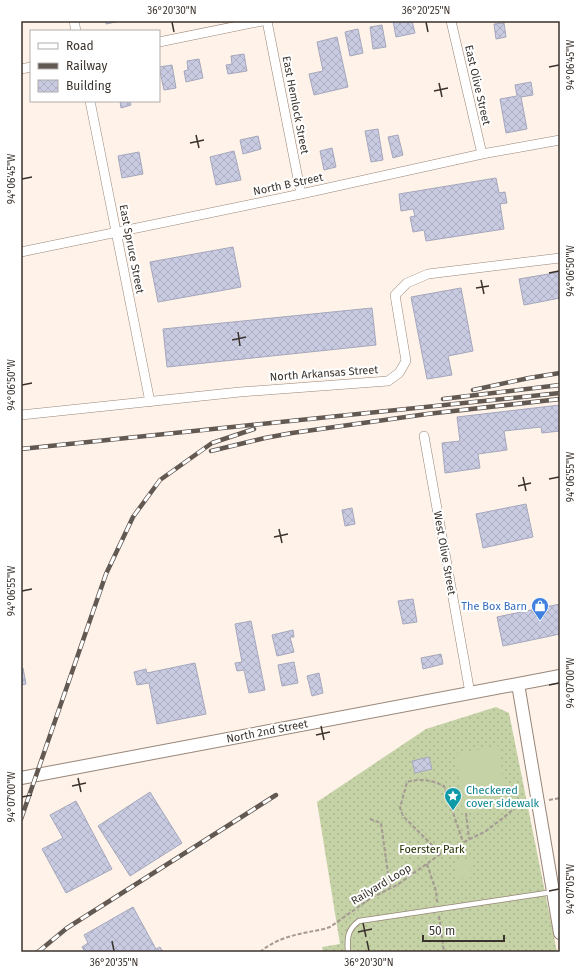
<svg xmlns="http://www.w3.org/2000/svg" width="581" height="973" font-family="'Fira Sans',sans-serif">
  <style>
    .grass { fill: url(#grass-dots) }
    .pitch { fill: #c5d2a6 }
    .building { fill: url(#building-cross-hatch); stroke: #a5a7bc }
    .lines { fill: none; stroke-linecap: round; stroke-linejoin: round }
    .lane-casing { stroke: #988577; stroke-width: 6 }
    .street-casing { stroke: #988577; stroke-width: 10 }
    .secondary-casing { stroke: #988577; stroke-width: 14 }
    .path { stroke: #a49a93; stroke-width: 2; stroke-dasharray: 4 2; stroke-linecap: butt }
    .lane { stroke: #fff; stroke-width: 4.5 }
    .street { stroke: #fff; stroke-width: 9 }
    .secondary { stroke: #fff; stroke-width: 12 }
    .rail-casing { stroke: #625953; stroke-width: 4.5 }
    .rail { stroke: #fff; stroke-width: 3; stroke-dasharray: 9; stroke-linecap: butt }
    .ticks { fill: none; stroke: #3a322c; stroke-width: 1.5 }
    .labels { text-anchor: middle; stroke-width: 4; stroke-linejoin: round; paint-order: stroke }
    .street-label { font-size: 11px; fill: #3a322c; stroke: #fff }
    .shop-label { font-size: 11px; fill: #366cbe; stroke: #fff; text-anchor: end }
    .culture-label { font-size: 11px; fill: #0d838f; stroke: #fff; text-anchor: start }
    .park-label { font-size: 11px; fill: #263100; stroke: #fff }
    .neatline { fill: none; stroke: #3a322c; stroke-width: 1.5 }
    .ticks-label { font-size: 10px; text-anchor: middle; fill: #3a322c }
  </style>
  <defs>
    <pattern id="grass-dots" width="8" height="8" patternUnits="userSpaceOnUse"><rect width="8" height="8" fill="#c5d2a6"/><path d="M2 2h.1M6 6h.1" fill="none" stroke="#aab58f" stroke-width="1.8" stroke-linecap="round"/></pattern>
    <pattern id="building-cross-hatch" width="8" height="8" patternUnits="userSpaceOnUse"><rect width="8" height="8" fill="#c8cbe1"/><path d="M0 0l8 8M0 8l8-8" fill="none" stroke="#adafc1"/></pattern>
  </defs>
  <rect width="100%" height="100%" fill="#fef2e9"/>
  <path class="grass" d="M496 707 509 713 557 952H323L322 947 340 944 317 802 426 729Z"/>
  <path class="pitch" d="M499 746 506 806 463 813 456 754Z
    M456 860 471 861 470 879 455 878Z"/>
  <path class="building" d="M106 21H120L106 24Z
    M393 21H412L415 33 396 37Z
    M504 23 506 37 496 39 494 24Z
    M382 25 386 47 373 49 370 27Z
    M358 29 363 53 350 56 345 32Z
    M337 37 348 87 314 95 309 74 323 71 317 42Z
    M244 54 247 71 228 74 226 65 232 64 231 56Z
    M199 59 203 78 186 82 184 71 188 70 187 61Z
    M172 65 176 88 164 90 159 67Z
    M531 82 533 95 521 97 527 129 506 133 500 99 517 96 515 85Z
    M120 101H130L131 105 121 108Z
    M378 129 383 160 371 162 365 131Z
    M398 135 403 155 393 158 388 137Z
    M258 136 261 149 243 154 240 140Z
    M332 148 336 167 324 170 320 151Z
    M234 151 241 180 216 185 210 157Z
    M139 152 143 174 122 178 118 156Z
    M496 178 499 193 505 192 507 203 500 204 504 229 426 241 424 230 413 232 410 217 415 216 413 209 401 211 399 194Z
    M233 247 241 287 158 302 150 262Z
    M560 272V298L524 305 519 279Z
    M461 288 473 351 448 356 452 375 427 379 411 297Z
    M372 308 376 345 167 367 163 329Z
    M560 405V431L542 433 541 427 504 431 507 450 478 454 480 468 445 473 442 443 460 441 457 417Z
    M526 504 533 537 483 548 476 514Z
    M352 508 355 524 345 526 342 510Z
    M413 599 417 622 403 624 398 601Z
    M560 604V634L503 646 497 617Z
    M251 621 265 690 249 693 244 670 237 671 235 663 242 662 235 624Z
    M293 630 294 637H290L294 652 277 656 272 635Z
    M441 654 443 664 423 669 421 658Z
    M294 662 298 683 282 686 278 665Z
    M195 663 206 714 157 724 149 683 137 685 134 672 146 669 147 673Z
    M21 668H23L26 684 21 685Z
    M319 673 323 693 312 696 307 676Z
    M429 757 432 769 415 773 412 761Z
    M150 792 182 843 130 876 98 826Z
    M76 801 112 869 66 893 42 849 63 838 50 815Z
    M133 907 156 949 160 947 163 952H85L82 947 88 943 84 935Z"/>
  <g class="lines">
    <defs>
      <path id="lane" d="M348 952C347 938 347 930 359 921L553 892"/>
      <path id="street" d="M74 21 76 31
        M267 21 301 194
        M451 21 482 154
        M159 42 262 21
        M21 69 31 67
        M90 101 150 402
        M21 252 301 194 482 154 560 140
        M21 415 240 392 388 381 399 373 406 361 395 295 407 283 428 274 560 258
        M424 436 470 693"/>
      <path id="secondary" d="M518 684 560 933
        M21 778 560 676"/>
    </defs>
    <use href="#lane" class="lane-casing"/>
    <use href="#street" class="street-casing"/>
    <use href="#secondary" class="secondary-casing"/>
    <path class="path" d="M549 800 560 798
      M466 813 469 839
      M370 819 381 823 390 888
      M441 854 403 816 400 808 407 782C421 778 431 780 444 786L463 842
      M427 864 436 891 437 902
      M439 916 444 952
      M260 952C279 936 300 934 324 929L330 927 371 898 397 885 442 853 486 831 503 818 516 807 527 804"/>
    <use href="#lane" class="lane"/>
    <use href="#street" class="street"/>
    <use href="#secondary" class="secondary"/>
    <defs>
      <path id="rail" d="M473 390 529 378 560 373
        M443 399 560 385
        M21 449 560 393
        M211 451 265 438 292 433 427 414 560 399
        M21 819 106 574 133 517 160 480 212 443 254 429
        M38 952 67 928 276 795"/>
    </defs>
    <use href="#rail" class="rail-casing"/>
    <use href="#rail" class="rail"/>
  </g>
  <path class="ticks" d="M172 22 174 32M426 22 428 32M549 67 559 65M439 83 442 97M434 91 448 88M196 135 199 148M190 143 204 140M22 179 32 177M549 273 559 271M481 280 484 294M476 288 489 286M238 332 240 346M232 340 246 337M22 385 32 383M523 477 526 491M549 479 559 477M518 486 531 483M279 529 282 543M274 537 288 534M22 591 32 589M549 685 559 683M321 726 324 740M316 735 330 732M78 778 81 792M72 786 86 783M22 797 32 795M549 891 559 889M363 923 366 937M358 932 372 929M112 941 114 951M367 941 369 951"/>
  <defs>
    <symbol id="shop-pin" viewBox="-11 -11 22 30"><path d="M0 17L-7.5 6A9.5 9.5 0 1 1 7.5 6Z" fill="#3f7fe0" stroke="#fff"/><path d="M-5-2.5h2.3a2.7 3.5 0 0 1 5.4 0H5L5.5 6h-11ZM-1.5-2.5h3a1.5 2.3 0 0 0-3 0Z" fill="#fff"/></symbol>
    <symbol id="sight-pin" viewBox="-11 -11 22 30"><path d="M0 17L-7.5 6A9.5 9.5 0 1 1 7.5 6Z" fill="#0f9aa8" stroke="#fff"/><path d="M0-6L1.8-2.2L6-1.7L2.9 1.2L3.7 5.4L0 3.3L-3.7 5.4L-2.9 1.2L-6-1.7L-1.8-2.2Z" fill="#fff"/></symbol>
  </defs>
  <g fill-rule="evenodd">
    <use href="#shop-pin" x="530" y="596" width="20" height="27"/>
    <use href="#sight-pin" x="443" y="786" width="20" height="27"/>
  </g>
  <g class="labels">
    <g class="street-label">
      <text transform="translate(478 85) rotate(77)" y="4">East Olive Street</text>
      <text transform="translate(296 105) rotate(79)" y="4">East Hemlock Street</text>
      <text transform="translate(288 184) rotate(-12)" y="4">North B Street</text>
      <text transform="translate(132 249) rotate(79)" y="4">East Spruce Street</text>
      <text transform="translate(324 373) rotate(-4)" y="4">North Arkansas Street</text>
      <text transform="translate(445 553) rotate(80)" y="4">West Olive Street</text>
      <text transform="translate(267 731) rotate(-11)" y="4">North 2nd Street</text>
      <text transform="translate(381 884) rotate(-31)" y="4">Railyard Loop</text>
    </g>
    <g class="shop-label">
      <text x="527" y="610">The Box Barn</text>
    </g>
    <g class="culture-label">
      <text x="466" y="794">Checkered<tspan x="466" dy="13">cover sidewalk</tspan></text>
    </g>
    <g class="park-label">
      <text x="432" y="853">Foerster Park</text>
    </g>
  </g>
  <rect width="581" height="973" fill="none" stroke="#ffffff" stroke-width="44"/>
  <rect x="30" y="30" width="130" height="72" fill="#ffffff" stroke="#b0adab"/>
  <rect x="38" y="43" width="20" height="6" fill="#ffffff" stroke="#b0adab"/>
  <text x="66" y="50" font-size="12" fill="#3a322c">Road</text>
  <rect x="38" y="63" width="20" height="6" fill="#625953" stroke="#b0adab"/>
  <text x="66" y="70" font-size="12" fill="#3a322c">Railway</text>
  <rect x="38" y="80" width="20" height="12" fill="url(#building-cross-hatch)" stroke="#b0adab"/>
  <text x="66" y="90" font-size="12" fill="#3a322c">Building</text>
  <path d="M423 935v6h81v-6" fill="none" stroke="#3a322c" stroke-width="2"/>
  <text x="429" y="935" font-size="12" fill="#3a322c" stroke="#ffffff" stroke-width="3" paint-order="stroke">50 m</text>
  <rect x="22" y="22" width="537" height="929" class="neatline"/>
  <g class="ticks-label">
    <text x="172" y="14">36°20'30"N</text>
    <text x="426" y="14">36°20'25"N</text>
    <text transform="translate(570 65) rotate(-90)" y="4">94°06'45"W</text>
    <text transform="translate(11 179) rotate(-90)" y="4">94°06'45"W</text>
    <text transform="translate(570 271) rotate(-90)" y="4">94°06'50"W</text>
    <text transform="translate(11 385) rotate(-90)" y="4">94°06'50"W</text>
    <text transform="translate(570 477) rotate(-90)" y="4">94°06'55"W</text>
    <text transform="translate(11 591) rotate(-90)" y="4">94°06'55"W</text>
    <text transform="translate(570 683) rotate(-90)" y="4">94°07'00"W</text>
    <text transform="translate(11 797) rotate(-90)" y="4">94°07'00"W</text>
    <text transform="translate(570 889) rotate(-90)" y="4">94°07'05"W</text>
    <text x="114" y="966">36°20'35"N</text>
    <text x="369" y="966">36°20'30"N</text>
  </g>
</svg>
